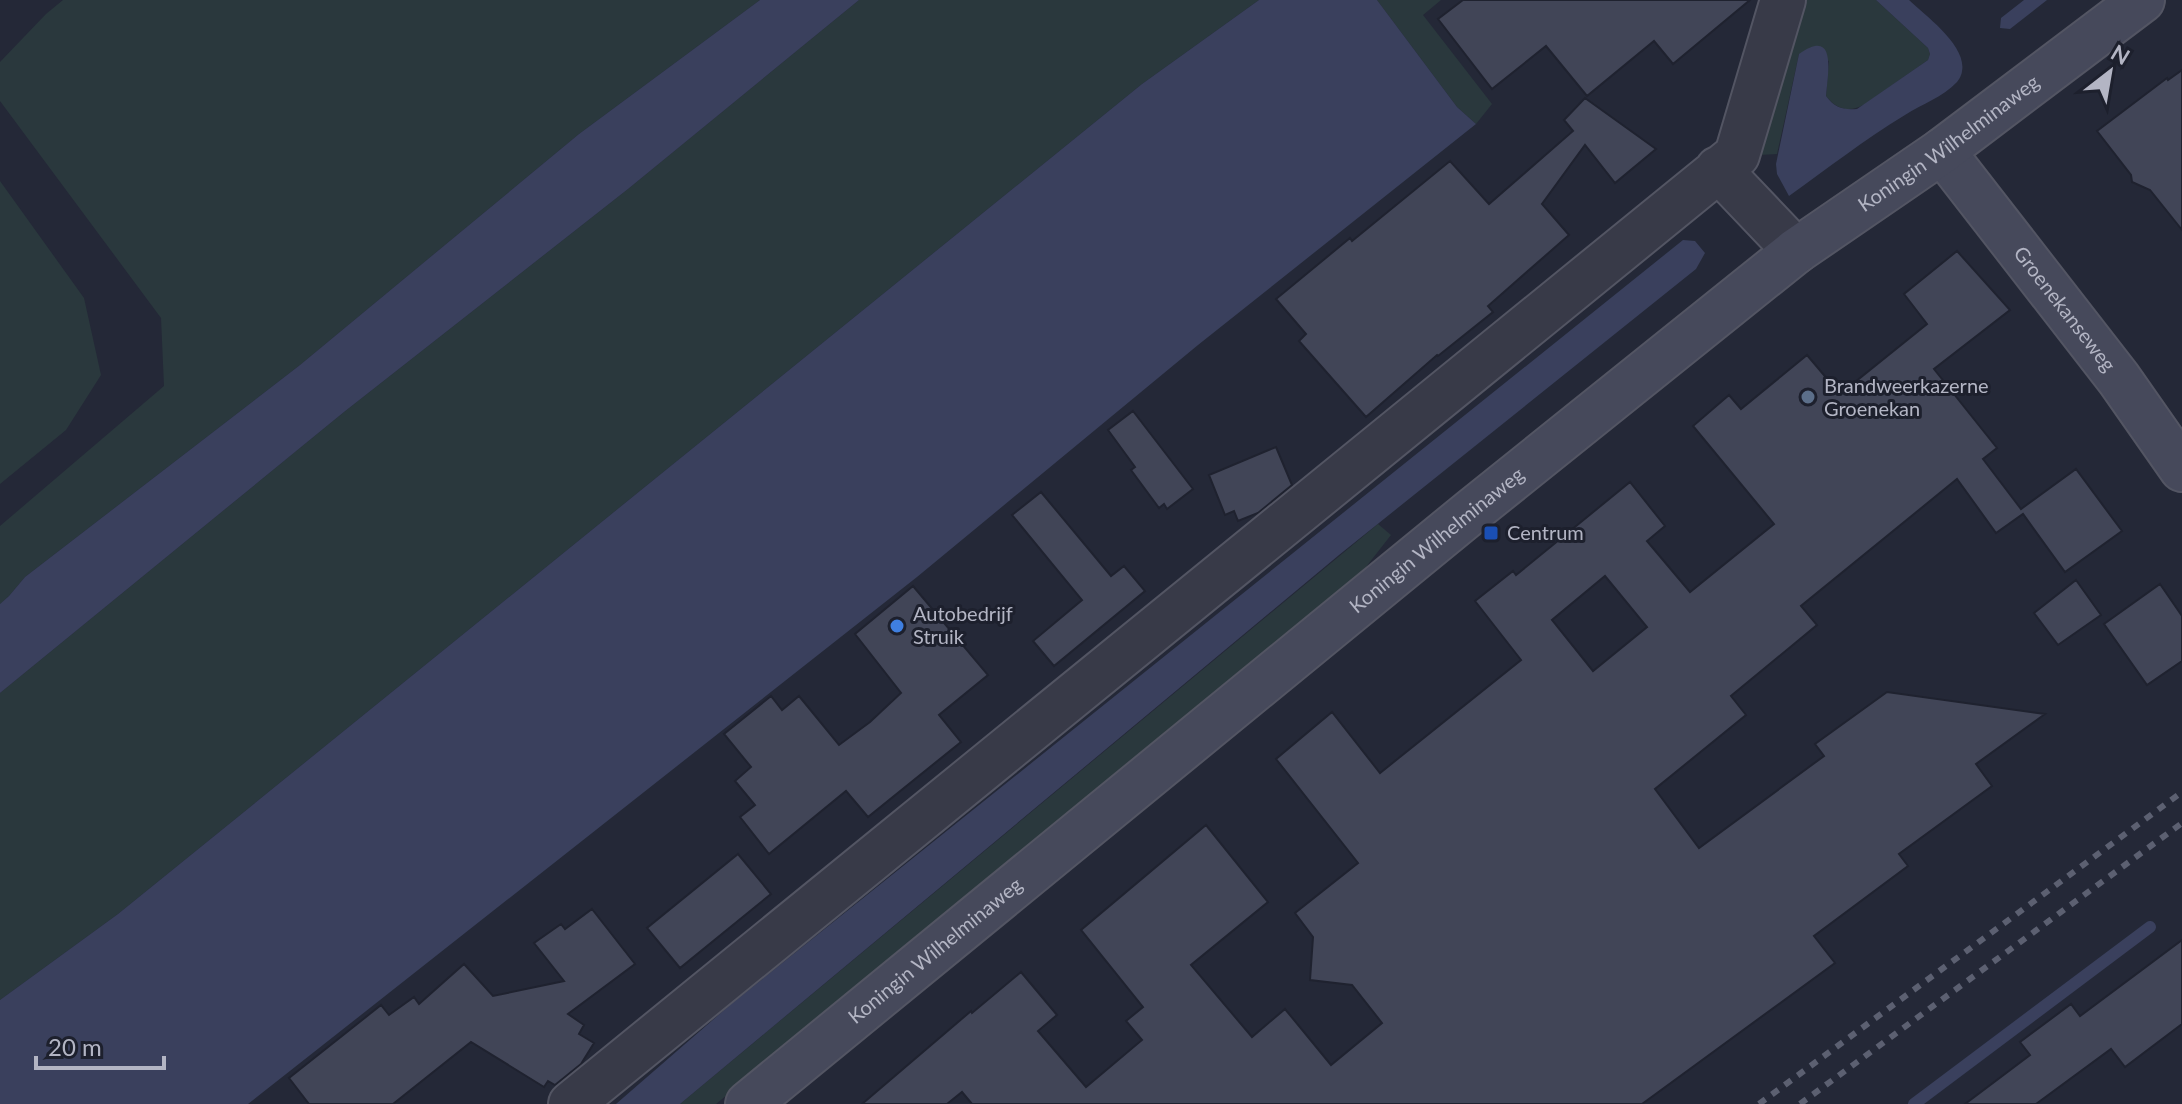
<svg xmlns="http://www.w3.org/2000/svg" width="2182" height="1104" font-family="Lato,sans-serif">
  <style>
    .green { fill: #2a383d }
    .water { fill: #3a405d }
    .lines { fill: none; stroke-linecap: round; stroke-linejoin: round }
    .stream { stroke: #3a405d; stroke-width: 12 }
    .building { fill: #414557; stroke: #1f222f; stroke-width: 2; fill-rule: evenodd }
    .street-casing { stroke: #535563; stroke-width: 48 }
    .secondary-casing { stroke: #535563; stroke-width: 48 }
    .street { stroke: #383a48; stroke-width: 44 }
    .secondary { stroke: #46495b; stroke-width: 44 }
    .rail { stroke: #5c6071; stroke-width: 6; stroke-dasharray: 8 8; stroke-linecap: butt }
    .service-dot { fill: #5c6f8a; stroke: #1d202d; stroke-width: 3 }
    .transit-dot { fill: #1a4fb4; stroke: #1d202d; stroke-width: 3 }
    .shop-dot { fill: #3f7fe0; stroke: #1d202d; stroke-width: 3 }
    .labels { text-anchor: middle; stroke-width: 6; stroke-linejoin: round; paint-order: stroke }
    .street-label { font-size: 20px; fill: #b3b5c4; stroke: #1d202d }
    .poi-label { font-size: 20px; fill: #b3b5c4; stroke: #1d202d; text-anchor: start }
  </style>
  <rect width="100%" height="100%" fill="#242837"/>
  <path class="green" d="M63 0H760L579 134 300 365 25 577 9 596 0 604V526L164 386 161 318 0 101V62L46 14Z
    M859 0H1259L1142 84 118 914 0 1000V693L344 412 628 189Z
    M1377 0H1441L1423 15 1492 104 1476 124 1457 107Z
    M1807 0H1876L1928 48 1930 54 1928 60 1865 104C1850 113 1837 110 1826 96L1829 61 1799 54 1777 154 1759 155 1796 24Z
    M0 181 84 298 101 375 66 430 0 484Z
    M1378 524 1391 535 1362 572 716 1104H680Z"/>
  <path class="water" d="M760 0H859L628 189 344 412 0 693V604L9 596 25 577 300 365 579 134Z
    M1259 0H1377L1457 107 1476 124 1198 345 917 577 248 1104H0V1000L118 914 1142 84Z
    M1876 0H1909C1926 16 1967 46 1962 71 1962 74 1959 80 1957 82 1943 97 1922 104 1905 115 1865 139 1827 169 1789 196L1777 174 1776 164 1799 54C1837 27 1828 73 1826 96 1835 108 1843 110 1857 109L1928 60 1930 54 1928 48Z
    M2024 0H2047L2010 29 2000 28 2001 18Z
    M1683 240 1695 241 1705 253 1696 269 1339 555 680 1104H616L730 1005Z"/>
  <g class="lines">
    <path class="stream" d="M1914 1104 2150 927"/>
  </g>
  <path class="building" d="M1463 0H1750L1673 64 1654 41 1587 96 1546 46 1492 89 1438 19Z
    M2182 70V230L2150 190 2132 182 2131 175 2097 131 2167 78 2168 80Z
    M1585 98 1656 149 1615 183 1585 145 1542 204 1569 235 1488 306 1493 312 1438 356 1437 355 1366 417 1299 341 1306 334 1276 299 1350 238 1352 241 1450 161 1489 204 1573 131 1564 120Z
    M1957 251 2010 310 1934 369 1997 448 1983 459 2021 509 2076 469 2122 531 2065 572 2023 514 1996 533 1957 479 1801 606 1817 625 1731 696 1746 715 1655 789 1699 848 1824 756 1815 744 1887 692 2045 714 1976 764 1992 786 1899 854 1908 866 1814 936 1835 963 1642 1104H972L962 1092 947 1104H862L971 1011 972 1013 1021 972 1057 1015 1038 1031 1086 1087 1142 1040 1126 1021 1143 1007 1081 930 1206 825 1268 902 1191 965 1252 1037 1285 1009 1331 1065 1382 1023 1352 985 1310 980 1313 937 1295 913 1358 863 1276 759 1332 712 1380 773 1521 660 1475 601 1513 571 1516 575 1630 482 1665 526 1647 541 1690 592 1774 524 1693 426 1729 395 1741 409 1807 355 1840 394 1927 324 1904 294ZM1605 576 1647 627 1593 671 1552 620Z
    M1133 411 1193 489 1167 509 1164 504 1159 508 1131 470 1135 467 1108 430Z
    M1276 447 1292 485 1258 513 1238 521 1234 511 1225 515 1209 475Z
    M1041 492 1111 576 1124 566 1145 591 1054 666 1033 641 1082 600 1012 515Z
    M2076 580 2101 615 2058 645 2034 613Z
    M2160 584 2182 616V661L2147 685 2104 624Z
    M913 586 988 675 939 715 961 742 868 817 846 791 769 854 740 817 755 805 735 781 751 767 724 734 771 696 782 710 799 696 839 745 870 722 901 693 855 634Z
    M738 854 771 894 680 968 647 928Z
    M592 909 635 964 568 1014 584 1025 579 1034 594 1043 581 1064 555 1085 548 1081 544 1087 471 1042 393 1104H309L289 1078 381 1005 389 1015 414 997 419 1004 464 964 493 996 564 981 534 943 561 924 565 929Z
    M2182 940V1024L2125 1067 2111 1049 2036 1104H1965L2030 1055 2020 1042 2071 1004 2080 1016Z"/>
  <g class="lines">
    <defs>
      <path id="street" d="M1718 169 1796 251
        M571 1104 1737 155 1783 0"/>
      <g id="secondary">
        <path id="s1" d="M1942 151 2119 379 2182 469"/>
        <path id="s2" d="M748 1104 1472 511 1796 251 1942 151 2142 0"/>
      </g>
    </defs>
    <use href="#street" class="street-casing"/>
    <use href="#secondary" class="secondary-casing"/>
    <use href="#street" class="street"/>
    <use href="#secondary" class="secondary"/>
    <path class="rail" d="M1759 1104 2182 792
      M1800 1104 2182 823"/>
  </g>
  <circle class="service-dot" cx="1808" cy="397" r="8"/>
  <rect class="transit-dot" x="1483" y="525" width="16" height="16" rx="4"/>
  <circle class="shop-dot" cx="897" cy="626" r="8"/>
  <g class="labels">
    <g class="street-label">
      <text dy="7" stroke="none"><textPath href="#s2" startOffset="1538">Koningin Wilhelminaweg</textPath></text>
      <text dy="7" stroke="none"><textPath href="#s1" startOffset="200">Groenekanseweg</textPath></text>
      <text dy="7" stroke="none"><textPath href="#s2" startOffset="890">Koningin Wilhelminaweg</textPath></text>
      <text dy="7" stroke="none"><textPath href="#s2" startOffset="242">Koningin Wilhelminaweg</textPath></text>
    </g>
    <g class="poi-label">
      <text x="1824" y="393">Brandweerkazerne<tspan x="1824" dy="23">Groenekan</tspan></text>
      <text x="1507" y="540">Centrum</text>
      <text x="913" y="621">Autobedrijf<tspan x="913" dy="23">Struik</tspan></text>
    </g>
  </g>
  <g transform="translate(2110 72) rotate(31)" stroke="#1d202d" stroke-width="6" paint-order="stroke">
  <path d="M0-6L14 30L0 20L-14 30Z" fill="#b3b5c4"/>
  <text y="-12" font-size="22" font-weight="bold" text-anchor="middle" fill="#b3b5c4">N</text>
  </g>
  <path d="M36 1056v12h128v-12" fill="none" stroke="#b3b5c4" stroke-width="4"/>
  <text x="48" y="1056" font-size="24" fill="#b3b5c4" stroke="#1d202d" stroke-width="6" paint-order="stroke">20 m</text>
</svg>
